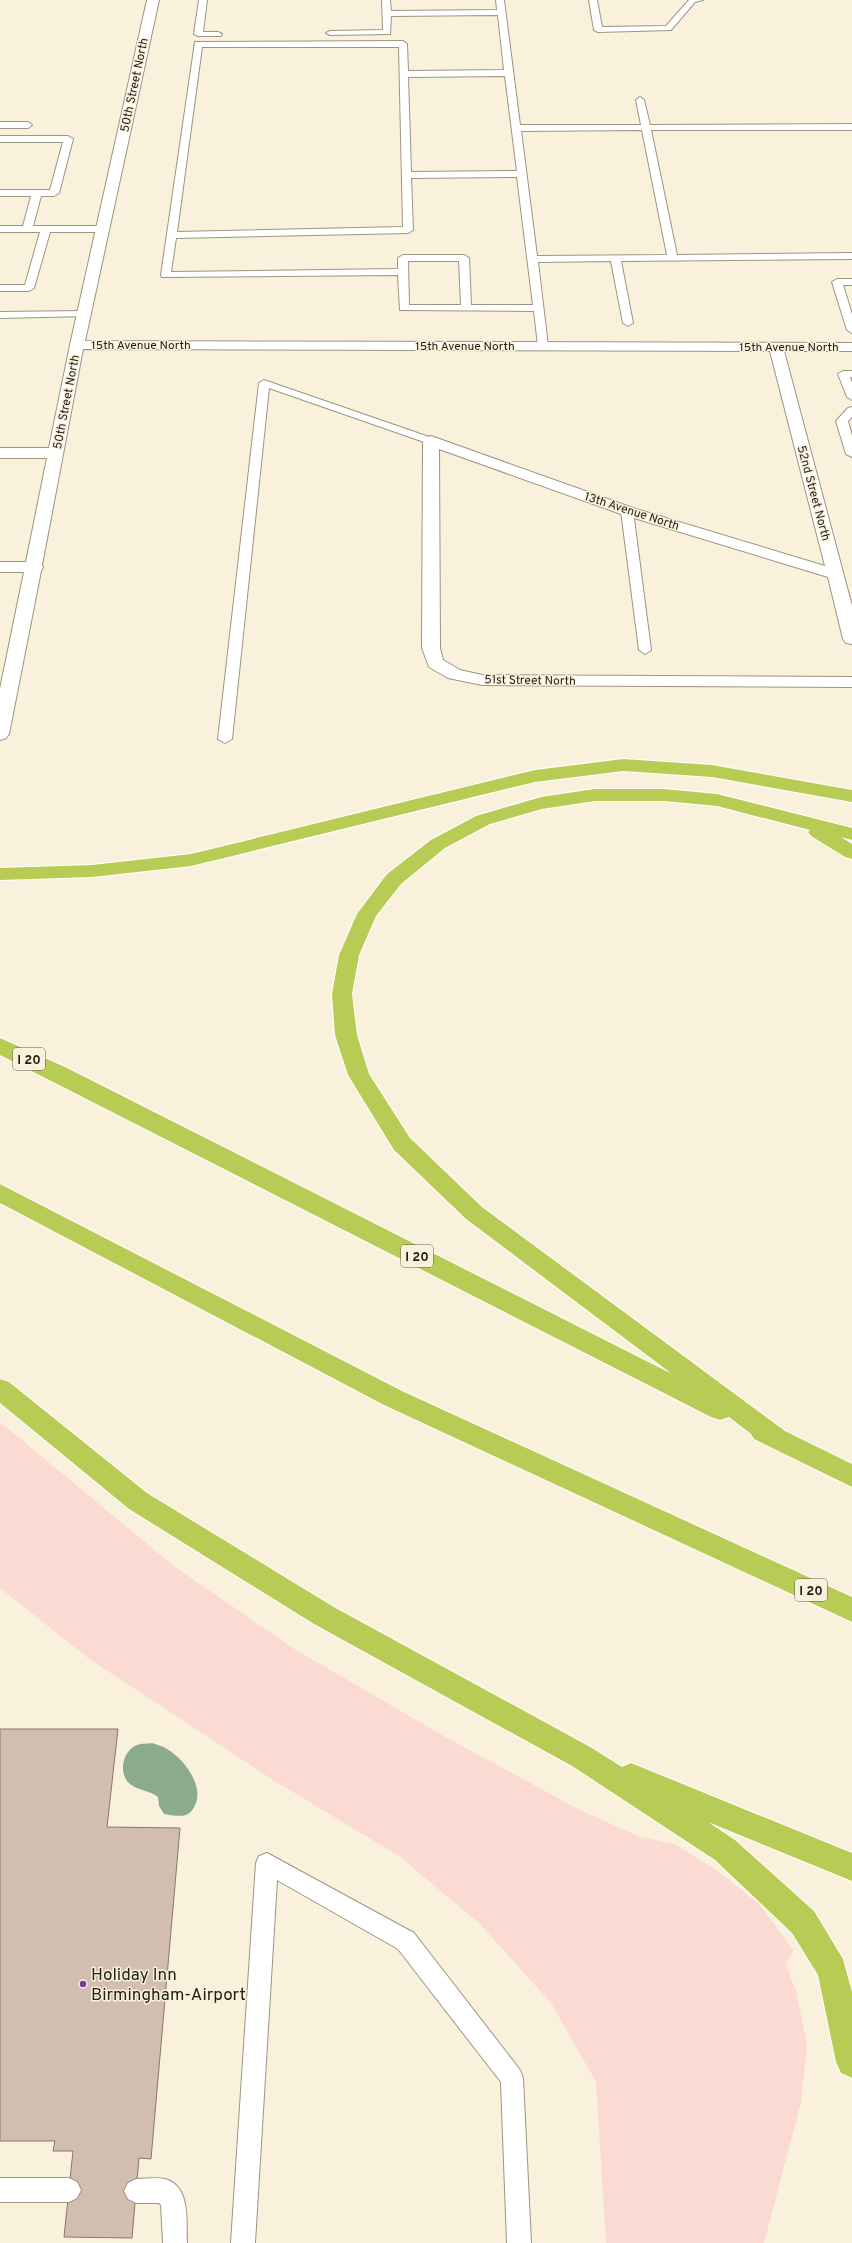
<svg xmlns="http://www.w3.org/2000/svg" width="852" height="2243" font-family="Overpass,sans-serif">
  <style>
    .green { fill: #fbdad3 }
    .water { fill: #8bab8d }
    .building { fill: #d1beaf; stroke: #887769 }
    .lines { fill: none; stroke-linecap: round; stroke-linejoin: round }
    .service-casing { stroke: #9d9582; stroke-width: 2 }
    .minor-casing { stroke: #9d9582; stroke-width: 2 }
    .motorway-casing { stroke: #fff; stroke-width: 2 }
    .service { fill: #fff; fill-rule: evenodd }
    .minor { fill: #fff; fill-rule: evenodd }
    .motorway { fill: #b8cb55; fill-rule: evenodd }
    .poi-dot { fill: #7837ab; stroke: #faf1dc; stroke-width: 1.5 }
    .labels { text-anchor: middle; stroke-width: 3; stroke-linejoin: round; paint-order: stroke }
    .far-street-label { font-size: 12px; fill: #211e17; stroke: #faf1dc }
    .shield { fill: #faf1dc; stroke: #625d52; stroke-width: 1 }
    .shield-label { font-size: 13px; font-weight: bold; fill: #211e17 }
    .near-poi-label { font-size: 17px; fill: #211e17; stroke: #faf1dc; text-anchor: start }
  </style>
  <rect width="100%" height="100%" fill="#faf1dc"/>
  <path class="green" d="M0 1422 175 1567 296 1650 442 1735 580 1810 640 1837 675 1844 719 1872 759 1904 793 1950 786 1965 796 1991 807 2045 801 2102 764 2243H606L596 2082 551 2003 480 1924 399 1856 273 1780 88 1658 0 1588Z"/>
  <path class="water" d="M152 1743C157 1745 163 1746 167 1749 183 1758 203 1784 196 1803 194 1808 191 1813 186 1815 180 1817 170 1815 164 1814L159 1806 158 1797C149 1790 139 1791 130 1784 118 1774 122 1751 137 1745 141 1743 148 1744 152 1743Z"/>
  <path class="building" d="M0 1729H118L107 1827 180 1828 151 2159 139 2158 132 2238 64 2237 73 2151H53L55 2141H0Z"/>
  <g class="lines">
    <defs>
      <path id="service" d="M199 0H207L203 32H218L222 34 221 36H198L194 34Z
        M382 0H390L391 11 497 10 496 0H504L520 125H641L636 100 640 97 644 100 650 125 852 124V130H651L677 255 852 253V259L621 261 633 323 628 326 623 323 611 261 538 262 548 346 543 349 538 346 534 311 400 310 398 275 162 277 161 275 195 42 403 41 407 44 408 71 504 70 498 15 391 16 390 34 330 35 326 33 330 31 383 30ZM202 47H399L403 227 177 232ZM505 76 517 171 411 172 408 77ZM642 130 667 255 537 256 521 131ZM517 177 533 305H471L469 258 464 255H403L398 258V269L171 272 176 238 408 233 413 230 411 178ZM408 261H459L461 305H409Z
        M589 0H597L602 27 666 26 689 0H703L695 2 671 30 598 32 594 30Z
        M0 122H28L32 125 28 128H0Z
        M0 136H68L73 139 59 193 54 196H41L33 226H103L108 229 103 232H50L34 288 29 291H0V285H25L40 232H0V226H23L31 196H0V190H50L63 142H0Z
        M837 279H852V285H843L852 314V333L847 330 832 282Z
        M84 311 88 312V316L0 318V312Z
        M843 371H852V377H850L852 383V400L847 397 838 374Z
        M264 380 435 439 437 441 435 443H427L269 388 232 739 225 743 218 739 259 383Z
        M852 407V417L848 421 852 436V457L846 454 836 421 848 408Z
        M627 507 633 511 651 650 645 654 639 650 621 511Z
        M267 1853 414 1933 520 2070 523 2078 531 2243H507L501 2082 398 1949 277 1880 255 2243H231L256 1863 259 1856Z
        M0 2178H69L77 2182 81 2190 77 2198 69 2202H0Z
        M136 2179C145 2179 156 2177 165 2179 191 2186 186 2222 187 2243H163L161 2205 159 2203H136L128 2199 124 2191 128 2183Z"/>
      <path id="minor" d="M147 0H159L85 341 852 343V351H784L852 606V644L846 643 843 639 828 577 621 514 439 449 440 648 443 660 460 670 482 675 852 677V687L482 685 448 678 429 667 422 648 423 441 426 438 431 436 633 508 825 566 770 351 83 349 42 565 43 567 41 571 9 734 6 738 0 740V689L24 572H0V562H26L47 458H0V448H49L70 345Z"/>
      <path id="motorway" d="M623 759 712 765 852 790V802L712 777 623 771 535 782 191 866 92 877 0 880V868L92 865 191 854 535 770Z
        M595 789H664L717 794 852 828V840L841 837 852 844V859L845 857 811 836 808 832 810 830 717 806 664 801H595L542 809 490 824 445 848 401 884 376 916 359 955 352 994 357 1035 369 1074 410 1138 482 1207 785 1431 852 1464V1487L754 1439 751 1434 729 1417 720 1420 711 1417 0 1055V1038L65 1067 672 1374 466 1219 394 1150 348 1075 335 1035 332 994 339 955 357 914 387 874 431 840 476 816 541 797Z
        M0 1184 402 1391 852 1597V1622L384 1405 0 1203Z
        M0 1379 9 1382 147 1493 332 1606 592 1748 622 1767 631 1763 852 1853V1881L708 1822 735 1840 814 1911 843 1959 852 1992V2078L841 2073 836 2062 818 1975 792 1933 715 1860 572 1766 314 1624 129 1509 0 1403Z"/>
    </defs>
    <use href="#service" class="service-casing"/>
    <use href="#minor" class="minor-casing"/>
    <use href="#motorway" class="motorway-casing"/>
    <use href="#service" class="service"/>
    <use href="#minor" class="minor"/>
    <use href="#motorway" class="motorway"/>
  </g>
  <circle class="poi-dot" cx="83" cy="1984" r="4"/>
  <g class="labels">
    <g class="far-street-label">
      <text transform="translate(134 85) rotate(-78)" y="4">50th Street North</text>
      <text x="141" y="349">15th Avenue North</text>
      <text x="465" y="350">15th Avenue North</text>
      <text x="789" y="351">15th Avenue North</text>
      <text transform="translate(66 402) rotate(-79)" y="4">50th Street North</text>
      <text transform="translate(814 493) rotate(75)" y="4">52nd Street North</text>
      <text transform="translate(632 511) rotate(18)" y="4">13th Avenue North</text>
      <text transform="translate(530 680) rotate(1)" y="4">51st Street North</text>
    </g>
    <g class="shield">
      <rect x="13" y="1048" width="32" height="22" rx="3"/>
      <rect x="401" y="1245" width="32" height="22" rx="3"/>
      <rect x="795" y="1579" width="32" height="22" rx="3"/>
    </g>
    <g class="shield-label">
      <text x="29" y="1064">I 20</text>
      <text x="417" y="1261">I 20</text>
      <text x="811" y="1595">I 20</text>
    </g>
    <g class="near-poi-label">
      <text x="91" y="1980">Holiday Inn<tspan x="91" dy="20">Birmingham-Airport</tspan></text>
    </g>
  </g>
</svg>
